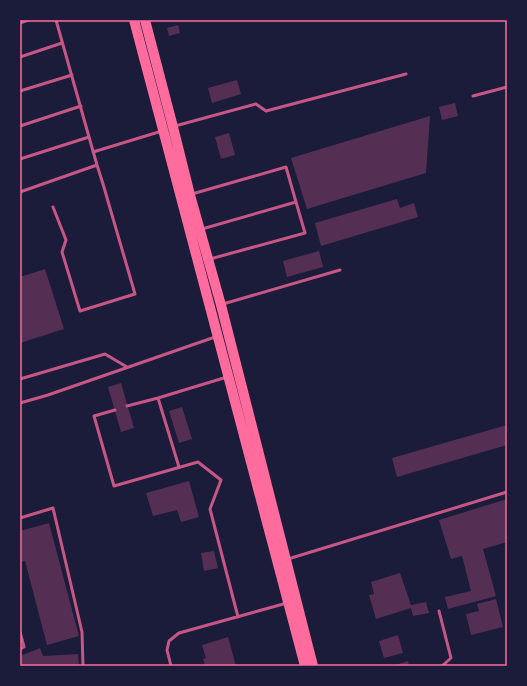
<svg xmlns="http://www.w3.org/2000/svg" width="527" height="686" font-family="'Playfair Display',serif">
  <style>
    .building { fill: #542f53 }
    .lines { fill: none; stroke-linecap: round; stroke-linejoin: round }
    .service { stroke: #c65784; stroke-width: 3 }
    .primary { stroke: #ff6b9d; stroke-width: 10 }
    .neatline { fill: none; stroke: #ff6b9d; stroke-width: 1.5 }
  </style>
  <rect width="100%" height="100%" fill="#1b1b3a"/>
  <path class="building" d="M178 25 180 33 169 36 167 28Z
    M237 80 241 94 212 103 208 88Z
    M455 103 458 116 442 120 439 107Z
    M430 116 426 173 307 209 291 158Z
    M229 133 235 155 221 159 215 137Z
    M397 199 400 208 414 203 418 217 321 246 315 223Z
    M319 251 323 267 287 277 283 261Z
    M45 269 64 329 20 343V277Z
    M121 383 134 428 121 432 108 387Z
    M182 407 192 439 179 443 169 411Z
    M507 425V445L397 477 392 458Z
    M189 481 199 517 181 522 177 510 153 516 146 493Z
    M507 499V542L483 549 496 596 448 609 445 597 471 591 462 556 451 559 439 520Z
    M49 523 79 636 47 645 25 561 20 562V531Z
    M214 551 218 568 204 571 201 553Z
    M400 573 411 605 426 602 429 613 413 616 411 608 376 619 369 595 374 594 371 582Z
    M496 599 503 627 471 635 466 614 479 611 477 604Z
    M398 635 403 653 384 658 379 641Z
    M228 637 236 666H205L203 659 206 658 202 645Z
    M40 648 43 656 78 654 79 666H20V656Z
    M408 661 409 666H392Z"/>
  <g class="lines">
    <path class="service" d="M20 23 28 20
      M20 57 62 43
      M20 91 72 75
      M473 96 507 87
      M20 126 81 106
      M175 126 256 104 266 111 406 74
      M93 152 162 131
      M20 159 89 137
      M20 192 97 165
      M192 194 286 167 296 202 202 229
      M53 207 66 240 62 252 80 311 135 294 103 184 97 165 89 137 56 20
      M210 259 305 233 296 202
      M223 304 340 270
      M20 379 105 354 127 367
      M20 403 48 395 215 337
      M127 406 158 398
      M115 410 94 416 114 486 198 462 221 480 210 509 238 617
      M179 467 158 398 227 377
      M20 518 53 508 82 632 83 666
      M288 559 507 492
      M439 611 451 658 442 666
      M20 632 24 647 20 649
      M171 666 167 650 169 641 179 633 287 603"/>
    <path class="primary" d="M134 20 305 666
      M145 20 173 127 190 195 221 305 313 666"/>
  </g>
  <rect width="527" height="686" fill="none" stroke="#1b1b3a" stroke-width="42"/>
  <rect x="21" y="21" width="485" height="644" class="neatline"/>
</svg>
